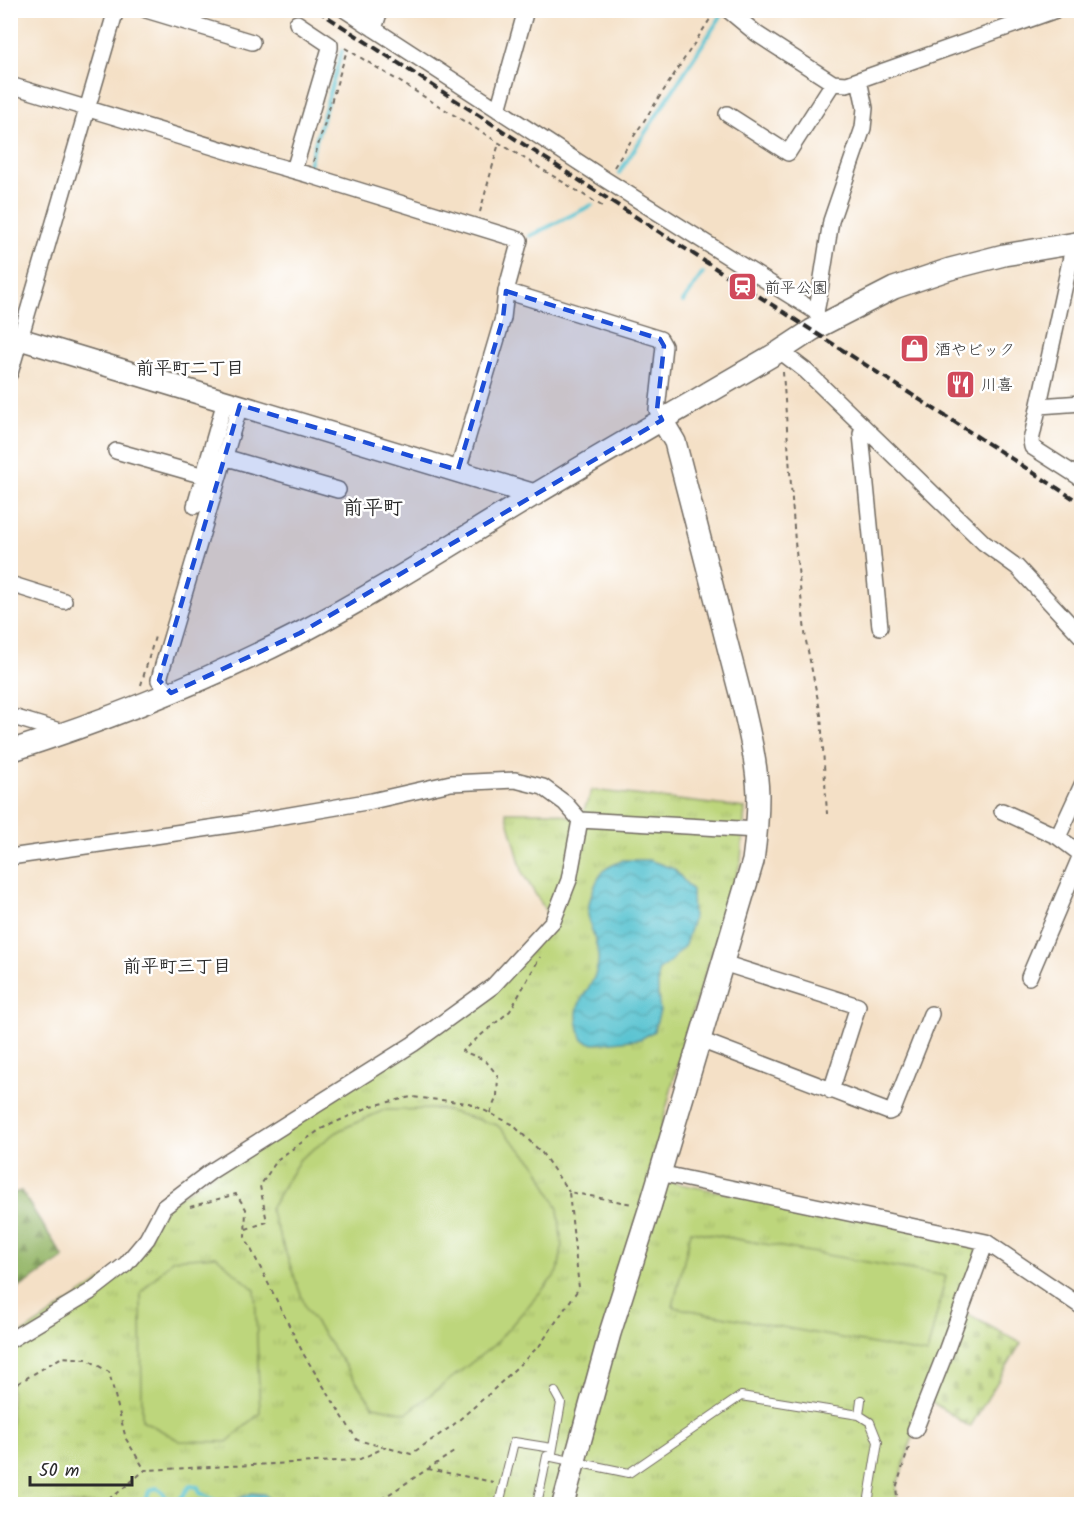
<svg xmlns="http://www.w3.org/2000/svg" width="1092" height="1515" font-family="Kalam,'Klee One',sans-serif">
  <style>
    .grass { fill: url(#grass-tufts); stroke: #748053; stroke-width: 1.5 }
    .forest { fill: url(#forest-firs); stroke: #60714b; stroke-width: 1.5 }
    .cemetery { fill: url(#cemetery-stones); stroke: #748053; stroke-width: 1.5 }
    .garden { fill: #bdd67b; stroke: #748053; stroke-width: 1.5 }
    .water { fill: url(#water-waves); stroke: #40767e; stroke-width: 1.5 }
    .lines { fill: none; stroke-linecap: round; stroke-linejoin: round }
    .stream { stroke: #56c2d0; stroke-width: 4 }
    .lane-casing { stroke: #716a61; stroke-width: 10 }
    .street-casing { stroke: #716a61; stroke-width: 18 }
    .secondary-casing { stroke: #716a61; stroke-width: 24 }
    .path { stroke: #716a61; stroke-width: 2; stroke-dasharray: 4.5 4.5; stroke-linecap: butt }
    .lane { stroke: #fff; stroke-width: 8 }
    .street { stroke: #fff; stroke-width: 15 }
    .secondary { stroke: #fff; stroke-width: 21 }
    .rail { stroke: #2b2b2b; stroke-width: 4; stroke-dasharray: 9 4.5; stroke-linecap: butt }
    .marked { fill: #1d4ed8; fill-opacity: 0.2; stroke: #1d4ed8; stroke-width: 4.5; stroke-dasharray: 12 8; stroke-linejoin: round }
    .labels { text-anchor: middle; stroke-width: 5; stroke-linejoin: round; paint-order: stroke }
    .poi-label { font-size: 16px; fill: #2b2b2b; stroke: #fff; text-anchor: start }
    .neighbourhood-label { font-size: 18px; font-weight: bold; fill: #2b2b2b; stroke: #fff }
    .quarter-label { font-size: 20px; font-weight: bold; fill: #2b2b2b; stroke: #fff }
  </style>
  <defs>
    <pattern id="grass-tufts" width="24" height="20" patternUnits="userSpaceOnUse" patternTransform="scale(1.5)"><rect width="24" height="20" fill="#bdd67b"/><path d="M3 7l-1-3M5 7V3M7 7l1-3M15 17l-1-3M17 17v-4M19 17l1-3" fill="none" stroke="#a3b86a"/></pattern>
    <pattern id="forest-firs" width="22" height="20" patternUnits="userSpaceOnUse" patternTransform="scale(1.5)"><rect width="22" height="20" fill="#96b76b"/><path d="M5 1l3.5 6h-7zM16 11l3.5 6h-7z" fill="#7b9558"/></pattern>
    <pattern id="cemetery-stones" width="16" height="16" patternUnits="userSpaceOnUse" patternTransform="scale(1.5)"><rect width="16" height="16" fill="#bdd67b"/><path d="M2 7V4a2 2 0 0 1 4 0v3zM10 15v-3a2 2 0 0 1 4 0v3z" fill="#a3b86a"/></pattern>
    <pattern id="water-waves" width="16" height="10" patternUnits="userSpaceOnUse" patternTransform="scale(1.5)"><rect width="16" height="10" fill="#56c2d0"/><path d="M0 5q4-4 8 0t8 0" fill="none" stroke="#479ea9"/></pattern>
  </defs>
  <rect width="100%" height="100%" fill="#fff"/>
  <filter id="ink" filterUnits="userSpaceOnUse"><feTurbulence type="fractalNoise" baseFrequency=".0167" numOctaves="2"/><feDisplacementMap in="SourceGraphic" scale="12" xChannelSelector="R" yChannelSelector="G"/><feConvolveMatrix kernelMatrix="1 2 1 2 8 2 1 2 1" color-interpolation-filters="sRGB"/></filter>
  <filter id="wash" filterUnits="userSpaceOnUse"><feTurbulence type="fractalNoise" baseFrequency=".008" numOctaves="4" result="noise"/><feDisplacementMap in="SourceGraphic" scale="24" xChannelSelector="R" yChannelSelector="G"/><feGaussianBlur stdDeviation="1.35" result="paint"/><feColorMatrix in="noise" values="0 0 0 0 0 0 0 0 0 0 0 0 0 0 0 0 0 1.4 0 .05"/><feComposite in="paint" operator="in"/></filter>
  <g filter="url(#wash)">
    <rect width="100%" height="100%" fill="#f4e0c6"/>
    <path class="grass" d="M592 790 745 808 741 861 686 1033 648 1178 986 1242 915 1430 896 1488 898 1504H11V1341L126 1264 164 1207 493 986 552 921 523 874 506 812H554L580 820Z"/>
    <path class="forest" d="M21 1191 64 1258 11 1293V1194Z"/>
    <path class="cemetery" d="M967 1314 1021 1343 970 1427 929 1400Z"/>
    <path class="garden" d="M441 1109 497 1125 537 1166 558 1209 562 1248 558 1272 494 1345 407 1413 373 1406 306 1309 270 1209 300 1159 340 1130 384 1110Z
      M691 1231 946 1276 927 1354 673 1307Z
      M216 1256 255 1290 260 1413 227 1442 180 1441 142 1420 141 1292 173 1259Z"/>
    <path class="water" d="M623 860H649L674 869 692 890 693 919 685 945 669 963 658 971V995L660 1011 654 1031 641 1039 594 1044 583 1040C565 998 592 998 598 964 600 946 590 931 588 914 588 902 596 876 607 868 612 865 618 863 623 860Z
      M252 1493 264 1494 271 1500 270 1504H214L216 1501 221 1499 233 1501Z"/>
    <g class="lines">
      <path class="stream" d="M308 168 342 51
        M619 173 723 13
        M530 236 592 205
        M683 302 703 273
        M140 1504H143L150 1490 157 1488 162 1491 166 1498 177 1502C183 1497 185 1491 190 1486L198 1487 200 1493 216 1501"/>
    </g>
  </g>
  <g filter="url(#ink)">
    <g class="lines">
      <defs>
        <path id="lane" d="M859 1415 870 1422 878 1442 868 1504
          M552 1453 561 1403 555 1392
          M499 1504 514 1442 552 1448
          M537 1504 547 1456 629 1473 741 1396 859 1415 861 1400"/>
        <path id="street" d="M146 10 252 42
          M345 10 606 180 816 312 819 319 824 323
          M728 10 757 34 833 83 847 84 1056 10
          M374 29 380 10
          M10 85 263 162 309 175 520 240 506 291 503 318 458 470
          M498 110 526 10
          M727 114 788 153 833 83
          M294 170 330 48V45L297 23
          M1074 243 1031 441 1032 447 1082 479
          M506 291 660 339 664 346 657 410 662 420
          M816 312 819 297 831 221 863 128 865 108 859 80
          M780 351 806 371 984 543 1017 567 1082 637
          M10 373 116 10
          M1039 406 1082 403
          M863 426 861 434 880 627
          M116 451 204 476
          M224 457 338 490
          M195 506 225 401
          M10 584 64 601
          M171 693 159 680 161 672 240 405
          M10 716 66 733
          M1002 811 1058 837 1082 855
          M1058 837 1082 785
          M10 857 244 823 372 801 451 783 515 780 543 787 565 803 580 820 757 830
          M723 963 858 1006 831 1091
          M1029 977 1081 855
          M700 1040 889 1112 893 1110 931 1014
          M659 1173 986 1242 1082 1307
          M10 1340 90 1292 126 1264 147 1239 164 1207 210 1172 413 1044 493 986 553 921 569 880 580 820
          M915 1430 945 1354 986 1242"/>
        <path id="secondary" d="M10 336 535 495
          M10 751C110 719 207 681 300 633 380 591 456 542 534 495 616 446 698 399 780 351L812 330 894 288 950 269 1004 255 1082 242
          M563 1504 610 1333 650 1207 753 861C756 839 758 817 758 795 757 763 749 731 742 701L675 442 662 420"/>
      </defs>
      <use href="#lane" class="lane-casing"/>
      <use href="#street" class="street-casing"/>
      <use href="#secondary" class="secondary-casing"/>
      <path class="path" d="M345 48 605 208
        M313 162 347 50
        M614 167 714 13
        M480 212 499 143
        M783 372 795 542 806 641 821 715 827 814
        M141 685 156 633
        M490 1113 497 1096 498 1076 485 1060 462 1051 510 1011 540 957
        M190 1207 236 1194 246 1209 245 1237 304 1355 357 1440 411 1454 452 1426 490 1393 540 1345 579 1288 569 1192 632 1204
        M246 1229 267 1222 260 1186 278 1159 321 1129 371 1106 411 1097 469 1103 512 1124 542 1153 569 1192
        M10 1388 62 1357 87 1359 109 1372 126 1439 145 1470
        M428 1469 493 1482
        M91 1504 114 1496 145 1470 358 1460 386 1447
        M374 1504 454 1452
        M898 1504 896 1488 910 1444"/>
      <use href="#lane" class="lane"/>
      <use href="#street" class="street"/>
      <use href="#secondary" class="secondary"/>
      <path class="rail" d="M317 10C571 176 827 340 1082 504"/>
    </g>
  </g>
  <path class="marked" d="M506 291 660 339 664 346 657 410 662 420 300 633 171 693 159 680 240 405 458 470 503 318Z"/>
  <defs>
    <symbol id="station-square" viewBox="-11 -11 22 22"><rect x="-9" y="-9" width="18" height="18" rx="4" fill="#d1495b" stroke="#fff"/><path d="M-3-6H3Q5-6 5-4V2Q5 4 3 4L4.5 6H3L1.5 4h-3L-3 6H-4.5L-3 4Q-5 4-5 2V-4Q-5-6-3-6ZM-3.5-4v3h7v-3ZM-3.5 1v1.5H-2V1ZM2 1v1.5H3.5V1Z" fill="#fff"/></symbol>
    <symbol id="shop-square" viewBox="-11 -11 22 22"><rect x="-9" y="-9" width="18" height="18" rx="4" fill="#d1495b" stroke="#fff"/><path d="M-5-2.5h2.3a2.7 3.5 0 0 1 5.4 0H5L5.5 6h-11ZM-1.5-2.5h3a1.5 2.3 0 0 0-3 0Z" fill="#fff"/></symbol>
    <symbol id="restaurant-square" viewBox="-11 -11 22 22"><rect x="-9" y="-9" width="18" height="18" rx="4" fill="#d1495b" stroke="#fff"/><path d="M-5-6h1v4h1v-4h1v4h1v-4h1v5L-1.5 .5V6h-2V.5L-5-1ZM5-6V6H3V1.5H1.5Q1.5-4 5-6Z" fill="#fff"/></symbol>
  </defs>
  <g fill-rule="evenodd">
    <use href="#station-square" x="726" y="270" width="33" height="33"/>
    <use href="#shop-square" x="898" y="332" width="33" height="33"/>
    <use href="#restaurant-square" x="944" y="368" width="33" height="33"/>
  </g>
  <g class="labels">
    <g class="poi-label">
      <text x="764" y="293">前平公園</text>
      <text x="935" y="355">酒やビック</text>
      <text x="981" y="390">川喜</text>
    </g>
    <g class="neighbourhood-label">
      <text x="190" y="374">前平町二丁目</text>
      <text x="177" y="972">前平町三丁目</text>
    </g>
    <g class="quarter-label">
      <text x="373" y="514">前平町</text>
    </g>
  </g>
  <rect width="1092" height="1515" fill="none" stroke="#fff" stroke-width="36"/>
  <path d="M30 1476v9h102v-9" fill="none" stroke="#2b2b2b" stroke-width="3"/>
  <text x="39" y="1476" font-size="18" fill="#2b2b2b" stroke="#ffffff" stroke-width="4.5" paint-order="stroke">50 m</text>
</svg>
